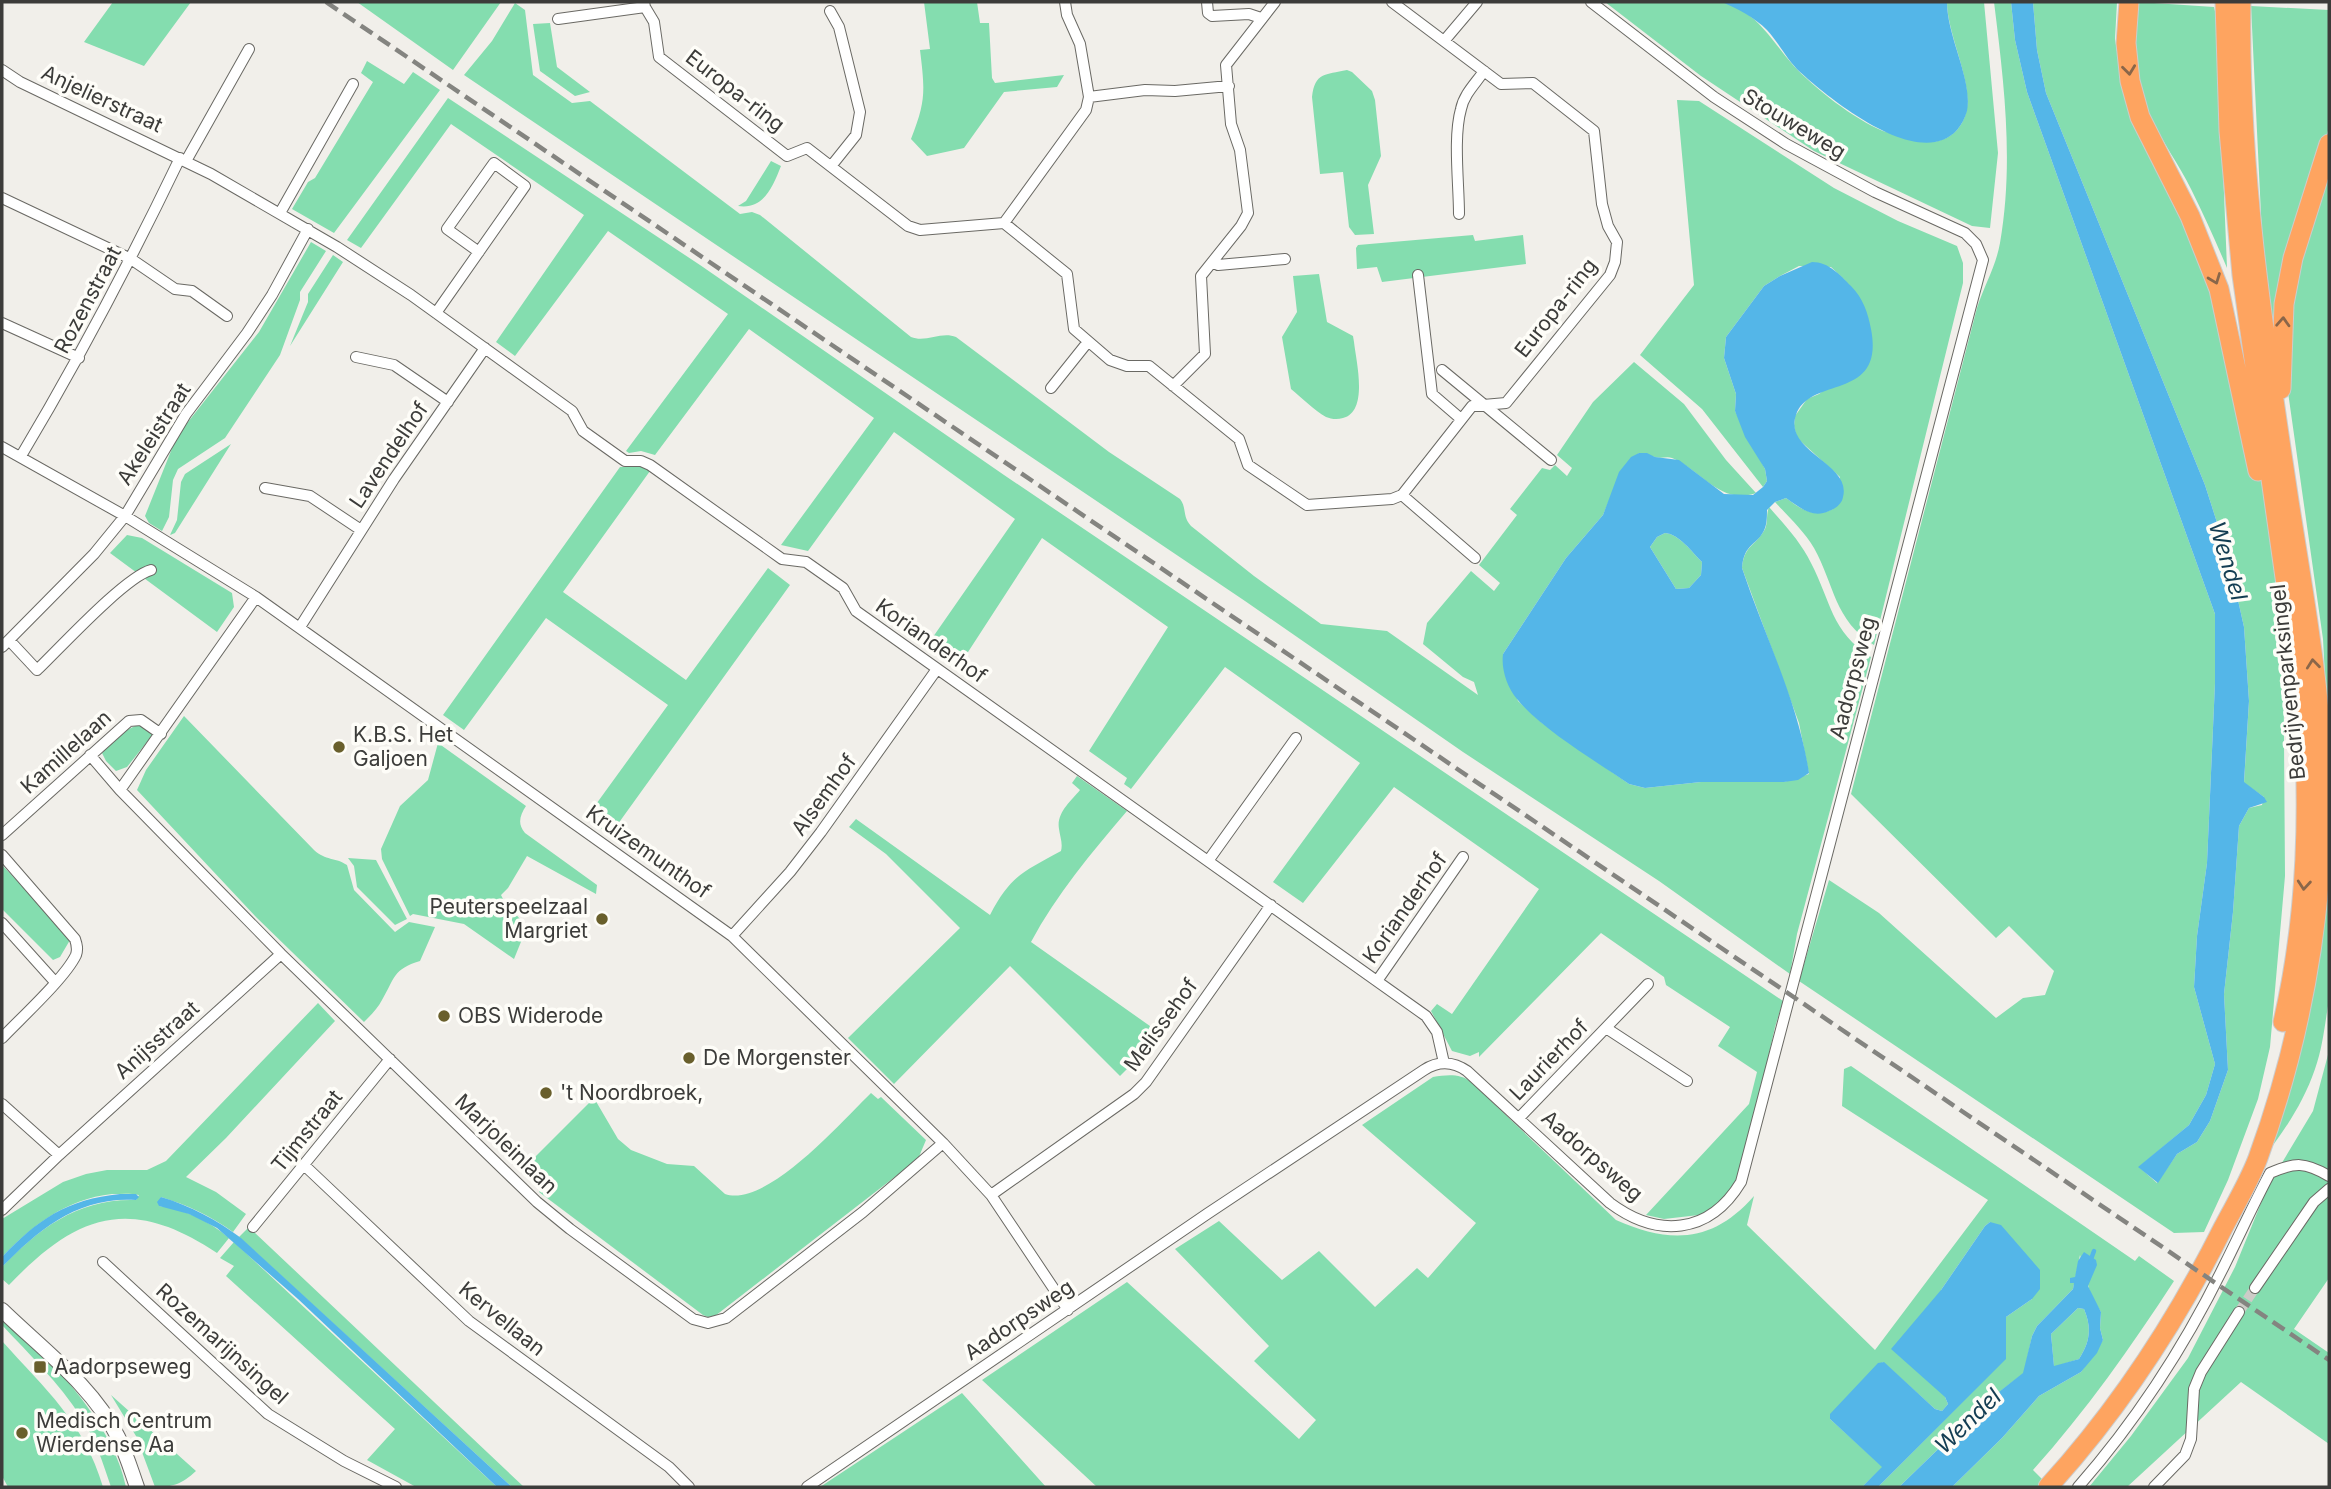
<svg xmlns="http://www.w3.org/2000/svg" width="2331" height="1489" font-family="Inter,sans-serif">
  <style>
    .green { fill: #84ddaf }
    .water { fill: #54b6e8; fill-rule: evenodd }
    .lines { fill: none; stroke-linecap: round; stroke-linejoin: round }
    .stream { stroke: #54b6e8; stroke-width: 4.5 }
    .minor-tunnel { stroke: #cdcbc7; stroke-width: 10; stroke-dasharray: 10 5; stroke-linecap: butt }
    .minor-casing { stroke: #6a6964; stroke-width: 12 }
    .tertiary-casing { stroke: #6a6964; stroke-width: 16 }
    .trunk-casing { stroke: #ccc; stroke-width: 21 }
    .minor { stroke: #fff; stroke-width: 10 }
    .tertiary { stroke: #fff; stroke-width: 14 }
    .trunk { stroke: #fea460; stroke-width: 19 }
    .rail { stroke: #848480; stroke-width: 4.5; stroke-dasharray: 14 7; stroke-linecap: butt }
    .oneway { stroke: #8a6649 }
    .poi-dot { fill: #695f2c; stroke: #fefdf8; stroke-width: 2.5 }
    .labels { text-anchor: middle; stroke-width: 7; stroke-linejoin: round; paint-order: stroke }
    .street-label { font-size: 21px; fill: #3c3c3a; stroke: #fefdf8 }
    .poi-label { font-size: 21px; fill: #3c3c3a; stroke: #fefdf8; text-anchor: start }
    .water-label { font-size: 23px; font-style: italic; fill: #133d52; stroke: #fefdf8 }
  </style>
  <rect width="100%" height="100%" fill="#f1efea"/>
  <path class="green" d="M113 2H191L144 66 84 42Z
    M357 2H501L453 70Z
    M924 2H977L980 23H989L992 78 995 83 1064 75 1057 87 1004 92 964 148 927 156 911 139C926 101 925 91 920 50L930 49Z
    M1605 2C1634 2 1662 2 1690 2 1700 2 1713 0 1722 2 1756 10 1772 41 1793 65 1814 88 1854 119 1883 131 1893 134 1903 137 1913 140 1935 146 1957 139 1965 116 1976 87 1947 36 1947 2H1984L1998 153 1990 228 1972 226 1814 151 1701 76Z
    M1994 2H2011L2015 40 2027 92 2215 614V683L2207 863 2197 936 2194 987 2215 1064 2206 1095 2189 1125 2139 1167 2157 1183 2177 1154 2197 1142 2210 1121 2228 1070 2224 994 2233 912 2239 826 2249 808 2262 805 2264 797 2244 783 2249 701 2244 627 2229 560 2205 485 2046 93 2037 50 2033 2H2117L2115 39 2122 81 2222 310 2264 492 2283 605 2285 876 2270 1047 2258 1099 2228 1180 2204 1232 2174 1233 1799 981 1829 880 1879 913 1996 1018 2023 998 2045 995 2054 971 2009 926 1996 938 1851 794 1977 308C1984 286 1996 266 2000 243 2014 162 2004 83 1994 2Z
    M2139 2 2214 7 2217 20 2227 268C2216 242 2204 215 2191 189 2179 165 2163 143 2151 118 2139 93 2124 27 2139 2Z
    M515 3 525 10 533 75 572 103 590 101 740 214 752 212 760 215 911 337C926 343 941 331 956 337L1109 452 1180 499C1187 508 1182 516 1191 526L1254 576 1321 624 1387 631 1478 695 1474 682 1463 677 1423 644 1427 623 1471 571 1494 591 1500 583 1479 565 1517 515 1510 509 1542 468 1550 470 1555 465 1567 476 1572 468 1557 455 1593 402 1634 362 1684 404 1726 460 1756 493C1721 506 1701 470 1672 458 1667 456 1661 459 1655 457 1649 456 1646 453 1639 453L1611 496 1603 515 1566 558 1503 654 1518 701 1542 723 1629 784 1645 788 1701 782H1784L1809 774 1799 723 1742 568C1744 545 1756 546 1765 529 1768 523 1766 514 1769 507 1784 524 1801 542 1811 563 1831 601 1831 632 1871 657L1797 934 1790 974 1659 881 1463 752 1245 601 464 75 492 41Z
    M2251 6 2329 10V126L2276 345 2265 298Z
    M550 23 557 67 590 92 575 96 540 71 533 24Z
    M367 61 404 84 413 72 440 90 334 233 292 209 308 182 315 178 373 82 361 73Z
    M1347 70 1352 72 1372 91 1375 100 1381 156 1368 185 1374 234 1355 235 1349 227 1343 172 1320 174 1312 97C1315 72 1325 75 1347 70Z
    M448 98 700 265 1004 475 1783 1001 1775 1027 1744 1166 1737 1181 1726 1197 1713 1209 1699 1215 1664 1219 1646 1215 1749 1104 1757 1072 1718 1046 1730 1027 1666 985 1664 977 1601 933 1479 1057V1052L1470 1056 1452 1051 1431 1011 1437 1004 1452 1014 1539 889 1394 787 1303 903 1273 882 1360 763 1225 667 1131 789 1124 784 1127 778 1089 751 1168 627 1042 538 957 669 926 647 1015 519 894 432 808 551 781 545 874 418 749 329 655 455 641 451 629 453 626 451 728 314 608 231 515 356 496 342 584 215 451 124 361 248 347 240Z
    M1677 100 1699 101 1834 188 1898 221 1957 246 1963 263V283L1874 645C1834 620 1835 586 1814 548 1804 531 1788 516 1775 502L1786 498C1802 510 1814 518 1833 509L1840 477 1797 438 1794 426 1795 416 1807 399 1819 394 1871 355C1874 315 1860 293 1831 267L1799 266 1780 276 1764 286 1726 337 1724 358 1736 394 1735 411 1765 469 1767 481 1763 487 1702 409 1640 355 1694 285Z
    M771 161 781 166C773 186 764 210 738 206L746 201Z
    M2329 164V1000C2325 1022 2323 1047 2315 1069 2303 1104 2283 1133 2261 1161L2288 1082 2329 752 2323 639 2287 385 2294 272Z
    M1473 235 1475 241 1523 235 1526 264 1382 282 1377 267 1357 269 1356 248 1358 245Z
    M311 242 326 251 300 292V300L280 355 225 438 178 469 173 480 169 517 162 531 149 523 145 516 173 446 184 427 259 332Z
    M333 255 343 262 290 346 308 302V294Z
    M1319 274 1327 322 1353 336 1354 342C1356 361 1369 411 1343 418 1337 420 1331 419 1326 417 1314 410 1302 398 1291 389L1282 337 1297 312 1293 276Z
    M231 444 175 533 170 535 177 520 181 482 185 474Z
    M620 467H644L650 471 563 592 686 680 768 568 790 585 610 835 586 818 668 705 546 618 464 730 443 715Z
    M1665 533C1679 534 1692 552 1702 562L1701 575 1689 588 1676 589 1650 547 1657 537Z
    M127 535 142 538 232 593 234 607 217 632 110 553Z
    M184 716 314 850C326 861 335 857 347 865L354 890 395 932 409 922 435 927 420 961C393 969 395 978 382 1000 378 1008 371 1015 364 1022L256 917 137 790 146 770Z
    M137 725H147L155 732 127 767 116 771 106 761 102 753 117 735Z
    M438 743 526 806C520 815 517 824 525 833L597 885 596 894 527 856 508 888 501 895 505 903 511 902 512 910 527 927 514 959 464 924 413 914 410 916 382 859 381 849 400 806 428 780Z
    M1077 776 1127 811C1092 852 1056 895 1031 942L1157 1031 1137 1059 1120 1076 1010 966 894 1084 848 1038 960 928 886 854 849 827 856 819 990 915C1011 875 1023 872 1061 851 1063 843 1060 837 1059 829 1056 813 1071 801 1080 790L1072 783Z
    M348 858 376 860 407 919 395 925 357 887 354 866Z
    M2 865 67 933 70 940 60 957 53 960 2 909Z
    M318 1003 335 1021 226 1138 186 1177 216 1192 246 1214 233 1232C211 1216 187 1205 161 1197L159 1206C185 1209 209 1221 229 1238L217 1253C130 1195 77 1214 9 1285L2 1279V1267C39 1228 79 1198 136 1200L139 1195C130 1193 121 1194 112 1194 66 1199 33 1225 2 1257V1219L63 1182 86 1174 107 1170H147L166 1161Z
    M2329 1051V1278L2294 1329 2329 1353V1444L2241 1382 2127 1487H2089L2131 1436 2188 1358 2235 1267 2268 1186 2313 1111Z
    M1851 1066 2135 1261 2139 1256 2174 1281C2131 1347 2086 1411 2033 1470L2044 1481 2039 1487H1952L2002 1438 2039 1396 2081 1372 2103 1340 2100 1328 2101 1312 2091 1296 2080 1255 2073 1289 2037 1326 2032 1336 2024 1373 1990 1399 1899 1487H1878L2005 1359 2006 1317 2032 1299 1990 1222 1985 1226 1941 1290 1945 1397 1948 1404 1942 1411 1935 1409 1883 1362 1830 1419 1883 1467 1862 1487H1097L982 1380 1127 1282 1299 1439 1316 1420 1254 1361 1269 1346 1175 1249 1219 1221 1282 1280 1319 1251 1375 1307 1417 1268 1428 1278 1476 1223 1362 1125 1433 1077C1446 1075 1460 1073 1471 1082L1616 1220C1670 1244 1713 1243 1754 1196L1747 1225 1875 1350 1988 1200 1842 1106 1844 1069Z
    M871 1093 878 1099 881 1097 926 1140 918 1159 715 1316 708 1317 703 1315 539 1192 548 1181 529 1163 594 1098 618 1139 631 1150 667 1164 694 1166 725 1194C767 1208 843 1120 871 1093Z
    M248 1228 253 1231 524 1487H512L239 1237Z
    M234 1242 497 1487H416L367 1460 395 1429 226 1276 234 1266 220 1258Z
    M2078 1308 2084 1309C2092 1328 2090 1342 2079 1359L2054 1367 2051 1334Z
    M2 1319C51 1357 114 1425 126 1487H111C103 1463 95 1438 81 1417 59 1383 29 1354 2 1325Z
    M2 1341C45 1389 84 1422 103 1487H8L2 1476Z
    M962 1393 1046 1487H820Z
    M111 1395 196 1471C182 1484 173 1487 155 1487L136 1436Z"/>
  <path class="water" d="M1722 2H1947C1947 37 1973 80 1967 111 1965 118 1962 124 1957 130 1919 172 1830 99 1800 72 1787 60 1779 43 1767 30 1754 17 1738 9 1722 2Z
    M2011 2H2033L2037 50 2046 93 2205 485 2229 560 2244 627 2249 701 2244 782 2264 797 2267 802 2249 808 2239 826 2233 912 2224 994 2228 1070 2210 1121 2197 1142 2177 1154 2158 1183 2138 1167 2189 1125 2206 1095 2215 1064 2194 987 2197 936 2207 863 2215 683V614L2027 92 2015 40Z
    M1812 262C1829 262 1840 275 1851 286 1863 298 1868 313 1871 329 1885 402 1810 375 1796 415 1783 452 1852 463 1843 497 1842 504 1835 509 1829 511 1812 519 1799 507 1786 498L1775 502 1767 510C1767 515 1767 523 1765 528 1758 546 1744 542 1742 568 1765 637 1798 701 1809 773L1798 780 1784 782H1701L1645 788 1629 784C1597 762 1540 728 1517 699 1507 687 1501 669 1503 654L1566 558 1603 515 1619 472 1631 457 1639 453H1647L1655 457 1679 460 1724 494 1753 495 1763 487 1767 481 1765 469 1745 437 1735 411 1736 394 1724 358 1726 337 1764 286 1780 276ZM1665 533C1679 534 1692 552 1702 562L1701 575 1689 588 1676 589 1650 547 1657 537Z
    M120 1194H136L139 1197 136 1200C79 1196 39 1229 2 1267V1257C37 1220 67 1199 120 1194Z
    M161 1197C191 1206 217 1220 241 1238L512 1487H497L298 1299 217 1228 189 1214 159 1206 157 1202Z
    M1990 1222 2001 1225 2040 1270V1289L2032 1299 2006 1317V1359L1878 1487H1862L1882 1467 1830 1419V1414L1878 1363 1884 1362 1935 1409 1942 1411 1948 1404 1945 1397 1891 1349 1941 1290 1985 1226Z
    M2084 1252 2096 1260 2097 1265 2088 1286 2101 1312 2100 1328 2103 1340 2097 1353 2081 1372 2039 1396 2002 1438 1952 1487H1899L1990 1399 2023 1373 2032 1336 2037 1326 2073 1289 2074 1283H2070V1278L2075 1277 2078 1261ZM2078 1308 2084 1309C2092 1328 2090 1342 2079 1359L2054 1366 2051 1334Z"/>
  <g class="lines">
    <path class="stream" d="M2090 1262 2094 1251"/>
    <path class="minor-tunnel" d="M2239 1312 2255 1288"/>
    <defs>
      <path id="minor" d="M644 2 645 7 654 22 659 57 787 156 807 148 908 226 920 230 1004 223 1067 274 1074 329 1110 360 1127 366H1149L1239 439 1248 465 1307 505 1392 499 1402 495 1472 406 1506 403 1610 275 1615 262 1617 242 1608 226 1602 204 1594 131 1533 83 1501 84 1392 2
        M1065 2 1067 15 1080 44 1089 97
        M1207 2 1208 13 1212 16 1249 14 1261 18
        M830 11 839 27 860 112 856 135 832 165
        M558 19 645 7
        M1444 41 1477 2
        M2 70 20 82 211 174 337 247 411 295 572 411 583 431 625 461H641L650 465 782 559 806 562 843 588 856 611 1426 1016 1437 1032 1444 1063
        M186 161 249 49
        M2 198 131 259 175 289 192 291 227 316
        M280 213 353 84
        M1459 214C1459 184 1453 137 1461 109 1464 94 1476 83 1484 71
        M1004 223 1086 110 1089 97 1145 90 1175 91 1229 86
        M1213 262 1218 265 1285 259
        M1418 275 1432 394 1461 419
        M436 313 525 186 494 163 447 229 479 252
        M2 323 79 358
        M356 357 394 365 448 402
        M1442 370 1551 460
        M1173 386 1205 354 1201 276 1241 226 1248 213 1240 150 1231 124 1226 65 1275 2
        M1051 388 1087 343
        M2 447 125 516 256 597 732 936 943 1143 991 1195 1068 1310
        M21 456C79 359 131 260 180 158
        M265 488 310 496 361 530
        M1402 495 1475 558
        M300 627 394 479 485 348
        M9 640 37 670C60 648 125 577 151 570
        M2 647 94 554 125 516 186 414 247 333 272 295 308 229
        M90 755 120 790 281 954 537 1202 570 1229 693 1319 708 1323 726 1318 863 1212 943 1143
        M120 790 256 597
        M2 835 129 721 141 720 161 734
        M2 855 75 939C77 945 78 949 76 955 65 978 21 1018 2 1038
        M1208 861 1296 738
        M2 923 55 982
        M732 936 790 872 821 832 937 669
        M1377 981 1463 857
        M1606 1028 1687 1081
        M2 1104 59 1155
        M1519 1118 1648 984
        M304 1165 469 1321 669 1467 689 1487
        M991 1195 1134 1094 1146 1082 1271 905
        M2 1210 59 1155 281 954
        M253 1227 390 1059
        M103 1262 268 1414 344 1461 396 1487
        M2255 1288 2314 1202 2329 1189
        M807 1487 1207 1214 1424 1070C1438 1061 1453 1061 1467 1071L1610 1203C1657 1238 1709 1235 1741 1182L1983 260 1976 244 1965 233 1875 192 1786 144 1714 97 1591 2
        M2078 1487C2136 1421 2186 1344 2225 1264 2240 1234 2254 1203 2270 1173 2295 1162 2305 1162 2329 1176
        M2154 1487 2185 1455 2191 1439 2194 1389 2201 1372 2239 1312"/>
      <path id="tertiary" d="M2 1310C42 1349 93 1386 118 1437 126 1453 131 1470 137 1487"/>
      <path id="trunk" d="M2129 2 2126 43 2130 81 2140 117 2190 216 2219 289 2258 471
        M2225 2 2229 131 2242 275 2302 697C2310 806 2308 914 2283 1022
        M2281 389 2284 304 2293 258 2329 144
        M2048 1487C2119 1409 2176 1322 2223 1228 2235 1205 2249 1182 2258 1158 2307 1024 2330 877 2321 734 2315 656 2301 578 2289 501 2264 336 2238 169 2241 2"/>
    </defs>
    <use href="#minor" class="minor-casing"/>
    <use href="#tertiary" class="tertiary-casing"/>
    <use href="#trunk" class="trunk-casing"/>
    <use href="#minor" class="minor"/>
    <use href="#tertiary" class="tertiary"/>
    <use href="#trunk" class="trunk"/>
    <path class="rail" d="M326 2 2329 1360"/>
  </g>
  <defs><path id="oneway-chevron" d="M-2-3.5L2.5 0L-2 3.5" fill="none" stroke-width="1.6" stroke-linecap="round" stroke-linejoin="round" transform="scale(1.75)"/></defs>
  <g class="oneway">
    <use href="#oneway-chevron" transform="translate(2129 70) rotate(83)"/>
    <use href="#oneway-chevron" transform="translate(2215 279) rotate(69)"/>
    <use href="#oneway-chevron" transform="translate(2283 322) rotate(-87)"/>
    <use href="#oneway-chevron" transform="translate(2313 664) rotate(-96)"/>
    <use href="#oneway-chevron" transform="translate(2304 885) rotate(95)"/>
  </g>
  <g class="poi-dot">
    <circle cx="339" cy="747" r="7"/>
    <circle cx="602" cy="919" r="7"/>
    <circle cx="444" cy="1016" r="7"/>
    <circle cx="689" cy="1058" r="7"/>
    <circle cx="546" cy="1093" r="7"/>
    <rect x="33" y="1360" width="14" height="14" rx="3.5"/>
    <circle cx="22" cy="1433" r="7"/>
  </g>
  <g class="labels">
    <g class="street-label">
      <text transform="translate(735 91) rotate(38)" y="7">Europa-ring</text>
      <text transform="translate(102 99) rotate(25)" y="7">Anjelierstraat</text>
      <text transform="translate(1794 124) rotate(31)" y="7">Stouweweg</text>
      <text transform="translate(88 300) rotate(-62)" y="7">Rozenstraat</text>
      <text transform="translate(1556 308) rotate(-52)" y="7">Europa-ring</text>
      <text transform="translate(154 434) rotate(-57)" y="7">Akeleistraat</text>
      <text transform="translate(389 455) rotate(-56)" y="7">Lavendelhof</text>
      <text transform="translate(931 641) rotate(35)" y="7">Korianderhof</text>
      <text transform="translate(1853 678) rotate(-75)" y="7">Aadorpsweg</text>
      <text transform="translate(2288 682) rotate(-96)" y="7">Bedrijvenparksingel</text>
      <text transform="translate(66 752) rotate(-42)" y="7">Kamillelaan</text>
      <text transform="translate(824 795) rotate(-54)" y="7">Alsemhof</text>
      <text transform="translate(648 852) rotate(35)" y="7">Kruizemunthof</text>
      <text transform="translate(1405 908) rotate(-55)" y="7">Korianderhof</text>
      <text transform="translate(1161 1025) rotate(-54)" y="7">Melissehof</text>
      <text transform="translate(157 1040) rotate(-42)" y="7">Anijsstraat</text>
      <text transform="translate(1549 1060) rotate(-46)" y="7">Laurierhof</text>
      <text transform="translate(307 1131) rotate(-51)" y="7">Tijmstraat</text>
      <text transform="translate(506 1144) rotate(44)" y="7">Marjoleinlaan</text>
      <text transform="translate(1592 1156) rotate(41)" y="7">Aadorpsweg</text>
      <text transform="translate(502 1319) rotate(39)" y="7">Kervellaan</text>
      <text transform="translate(1019 1320) rotate(-34)" y="7">Aadorpsweg</text>
      <text transform="translate(222 1344) rotate(42)" y="7">Rozemarijnsingel</text>
    </g>
    <g class="poi-label">
      <text x="353" y="742">K.B.S. Het<tspan x="353" dy="24">Galjoen</tspan></text>
      <text x="588" y="914" text-anchor="end">Peuterspeelzaal<tspan x="588" dy="24">Margriet</tspan></text>
      <text x="458" y="1023">OBS Widerode</text>
      <text x="703" y="1065">De Morgenster</text>
      <text x="560" y="1100">'t Noordbroek,</text>
      <text x="54" y="1374">Aadorpseweg</text>
      <text x="36" y="1428">Medisch Centrum<tspan x="36" dy="24">Wierdense Aa</tspan></text>
    </g>
    <g class="water-label">
      <text transform="translate(2228 561) rotate(73)" y="8">Wendel</text>
      <text transform="translate(1968 1421) rotate(-44)" y="8">Wendel</text>
    </g>
  </g>
  <rect width="2331" height="1489" fill="none" stroke="#3c3c3a" stroke-width="7"/>
</svg>
